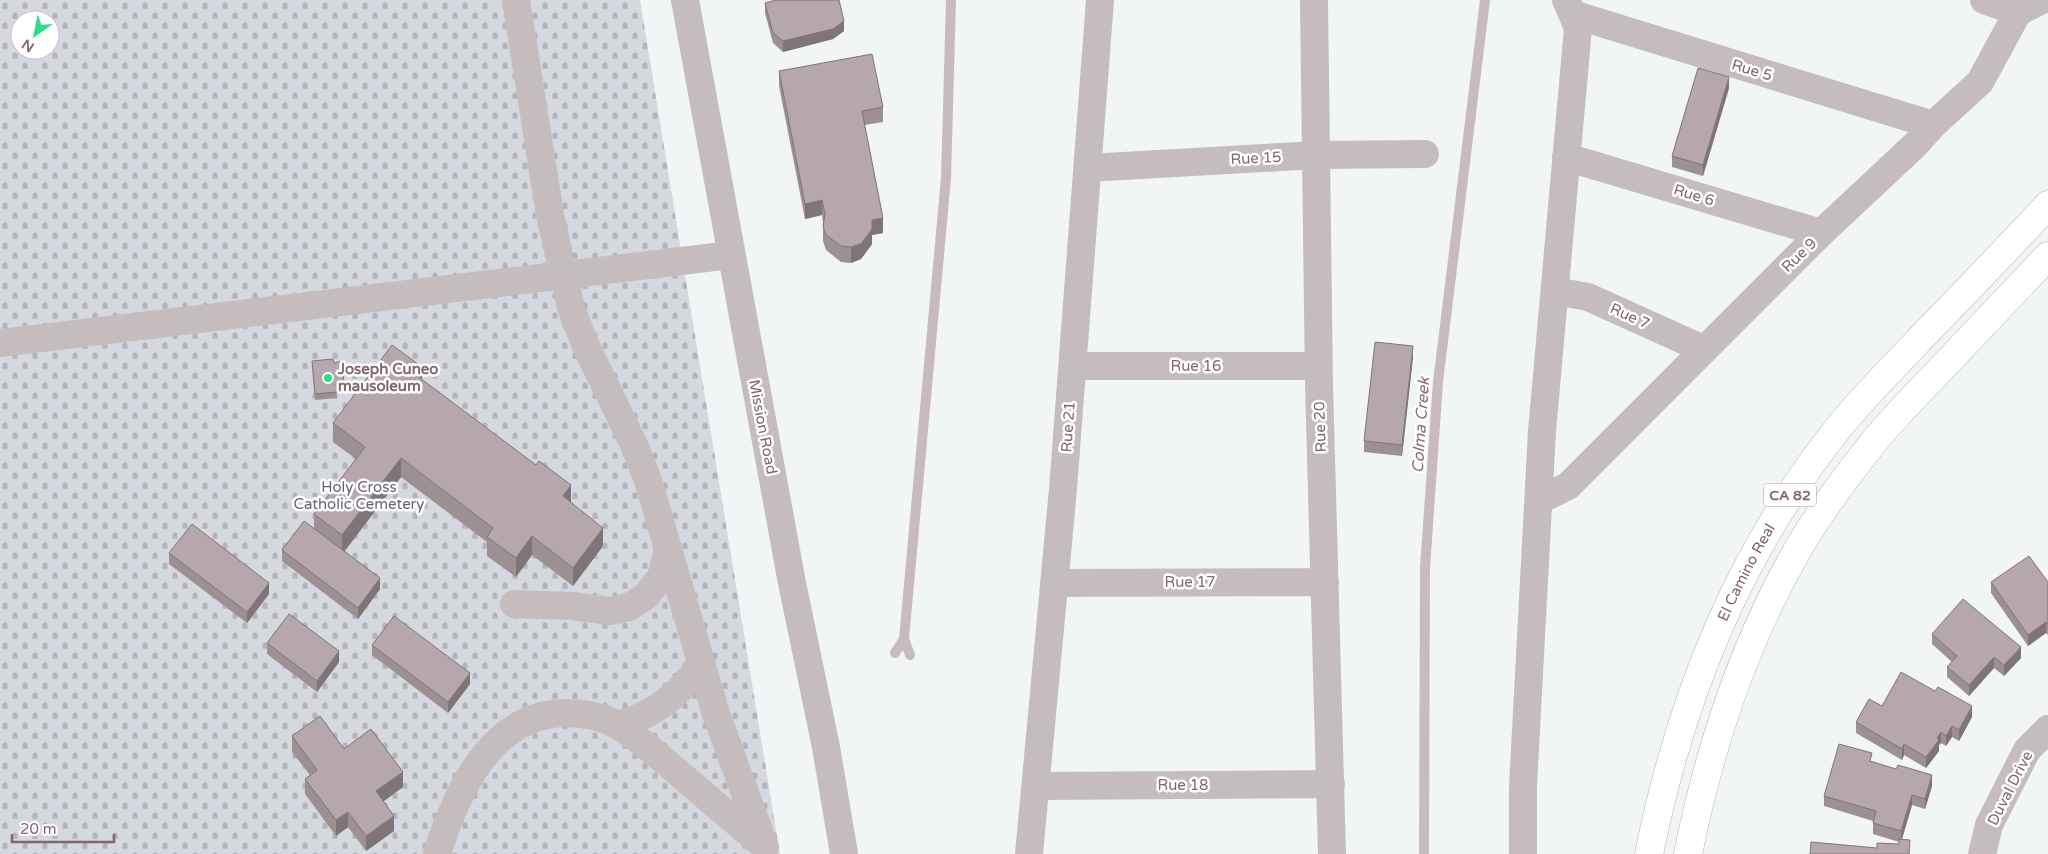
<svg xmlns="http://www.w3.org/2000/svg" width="2048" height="854" font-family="'Varela Round',sans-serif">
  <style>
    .cemetery { fill: url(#cemetery-stones); fill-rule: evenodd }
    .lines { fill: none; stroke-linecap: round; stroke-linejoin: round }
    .stream { stroke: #c9bac1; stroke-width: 10 }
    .major-casing { stroke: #b9b0b2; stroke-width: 29 }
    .minor { stroke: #c5bcbe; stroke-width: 28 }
    .major { stroke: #fff; stroke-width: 28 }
    .wall { fill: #9c9093 }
    .shaded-wall { fill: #7f7578 }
    .building { fill: #b5a7ab; stroke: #7f7578 }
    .poi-dot { fill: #29df85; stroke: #fff; stroke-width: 2 }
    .labels { text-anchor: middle; stroke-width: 5; stroke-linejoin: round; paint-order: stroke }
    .shield { fill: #fff; stroke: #a89399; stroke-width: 1 }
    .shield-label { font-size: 14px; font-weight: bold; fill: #83656d }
    .street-label { font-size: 15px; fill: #83656d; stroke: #fff }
    .poi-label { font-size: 15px; font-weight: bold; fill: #83656d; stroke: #fff; text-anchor: start }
    .park-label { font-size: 15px; fill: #66647a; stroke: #fff }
    .water-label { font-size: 16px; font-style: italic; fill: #8d6b7a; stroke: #fff }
  </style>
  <defs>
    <pattern id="cemetery-stones" width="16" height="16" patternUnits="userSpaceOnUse" patternTransform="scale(1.25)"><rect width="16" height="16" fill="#d6d8df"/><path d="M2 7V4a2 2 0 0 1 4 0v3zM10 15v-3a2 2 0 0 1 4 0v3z" fill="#b3b3b9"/></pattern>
  </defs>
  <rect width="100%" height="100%" fill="#f2f5f6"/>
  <path class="cemetery" d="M0 0H640L780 854H0ZM20 20H50V50H20Z"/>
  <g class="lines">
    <path class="stream" d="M895 653 904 639
      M910 655 904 639 946 178 951 0
      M1424 854 1425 568 1438 382 1485 0"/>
    <defs>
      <g id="major">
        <path id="s1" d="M1649 854C1681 696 1738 554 1839 427 1863 397 1892 369 1918 341 1962 296 2005 251 2048 205"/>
        <path d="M1688 854C1709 749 1744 643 1798 549 1819 513 1846 477 1872 444 1893 418 1918 393 1941 369 1977 331 2012 294 2048 256"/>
      </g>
    </defs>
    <use href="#major" class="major-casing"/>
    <path class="minor" d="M516 0 550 215 571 308 585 344 634 445 648 480 716 714 765 847
      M685 0 792 583 826 747 844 854
      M1314 0 1319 385 1332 854
      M1984 0 2018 12
      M1572 14 1933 125
      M1566 157 1821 233
      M1088 168 1316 155 1425 154
      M1555 291 1588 297 1703 349
      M0 343 731 255
      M1073 366H1319
      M1540 500 1568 486 1821 233 1915 145 1933 125 1980 82 2018 12 2042 0
      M1055 583 1325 582
      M514 604 572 606 610 611 629 607 646 596 661 577 668 550
      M617 725C653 716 679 696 700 665
      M1036 786 1331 784
      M437 854C456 793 491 714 565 713 583 713 601 716 617 725 635 735 651 750 668 764 700 791 731 818 763 845
      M1029 854 1063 489 1100 0
      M1523 854V786L1542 431 1578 28 1566 0
      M1982 854 1989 825 2027 750 2048 729"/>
    <use href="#major" class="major"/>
  </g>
  <path class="wall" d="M765 3 844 31 833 39 783 52 773 43 765 13Z
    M779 71 883 107V122L865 125 883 233 872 235V244L861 259 851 263 841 262 826 250 823 241V222L822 215 805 219 779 86Z
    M1729 88 1703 176 1672 167V156Z
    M1413 357 1402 456 1364 452V441Z
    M312 361 334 363 344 383V388L336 389 337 398 315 400Z
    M422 379 571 503 603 546 573 586 532 555 516 577 487 556V542L401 477 345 551 380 589 358 619 282 561V550L314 528V514L356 459 333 442V423Z
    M169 553 269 594 247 623 169 564Z
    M1991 582H2048V635L2046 633 2028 646 1991 593Z
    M1932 634 2021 658 2004 676 1994 668 1969 696 1947 677V667L1952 662 1932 644Z
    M267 643 339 662 317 692 267 654Z
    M372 645 470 684 448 713 372 655Z
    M1882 706 1972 717 1959 741 1952 737 1946 746 1941 743 1939 745V751L1926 768 1904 755 1902 760 1856 733V722Z
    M292 736 344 749 403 787 383 801 394 831 366 851 348 827 336 836 305 794V779L310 775 292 752Z
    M1872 762 1932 786 1925 809 1912 805 1902 839 1910 854 1877 848 1899 844V842L1873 834V821L1824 806V796Z"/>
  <path class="shaded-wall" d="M844 21V31L833 39 783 52V41Z
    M1729 77V88L1703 176V165Z
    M822 200V215L805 219V204Z
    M883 218V233L872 235V244L861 259 851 263V247L872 220Z
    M1413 346V357L1402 456V445Z
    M422 367V386L416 375Z
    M401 458V477L342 554V535Z
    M571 485V504L563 496Z
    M603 528V546L573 586V568Z
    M532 536V555L516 577V558Z
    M380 578V589L358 619V608Z
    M269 583V594L247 623V612Z
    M2046 622V633L2028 646V635Z
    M2021 647V658L2004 676V665Z
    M339 651V662L317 692V681Z
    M1994 657V668L1969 696V685Z
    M470 673V684L448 713V702Z
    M1972 706V717L1959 741V730Z
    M1952 726V737L1946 746V736Z
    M1941 732V743L1939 745V751L1926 768V757Z
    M1904 744V755L1902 760V749Z
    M403 772V787L376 807V791Z
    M1932 775V786L1925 809V799Z
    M1912 795V805L1901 842V831Z
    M348 812V827L336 836V820Z
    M394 816V831L366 851V836Z"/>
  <path class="building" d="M776 0H839L844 21 833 29 783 41 773 33 765 3Z
    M872 54 883 107 862 111 883 218 872 220V229L861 244 851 247 841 246 826 235 823 226 825 214 822 200 805 204 779 71Z
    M1698 68 1729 77 1703 165 1672 156Z
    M1375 342 1413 346 1402 445 1364 441Z
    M392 345 422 367 416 375 536 465 539 461 571 485 563 496 603 528 573 568 532 536 516 558 487 537 493 528 401 458 342 535 314 514 365 447 333 423Z
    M333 359 334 363 342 361 344 383 336 384 337 392 315 394 312 361Z
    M304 521 380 578 358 608 282 550Z
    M192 524 269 583 247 612 169 553Z
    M2029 556 2048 582V624L2046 622 2028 635 1991 582Z
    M1963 599 2021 647 2004 665 1994 657 1969 685 1947 667 1957 656 1932 634Z
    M289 614 339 651 317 681 267 643Z
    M394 616 470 673 448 702 372 645Z
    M1901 672 1935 691 1938 687 1972 706 1959 730 1952 726 1946 736 1941 732 1937 738 1939 740 1926 757 1904 744 1902 749 1856 722 1869 699 1882 706Z
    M320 716 344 749 371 729 403 772 376 791 394 816 366 836 348 812 336 820 305 779 317 770 292 736Z
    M1839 744 1872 753 1870 761 1896 769 1898 765 1932 775 1925 799 1912 795 1901 831 1873 823 1876 811 1824 796Z
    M1899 839 1910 840 1909 854H1810L1811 842 1877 848V843L1899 844Z"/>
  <circle class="poi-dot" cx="328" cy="378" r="5"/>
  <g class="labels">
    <rect class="shield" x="1764" y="483.5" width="52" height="23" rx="4"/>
    <g class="shield-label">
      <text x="1790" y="500">CA 82</text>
    </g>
    <g class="street-label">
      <text transform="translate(1752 70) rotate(17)" y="5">Rue 5</text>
      <text transform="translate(1256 158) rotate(-3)" y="5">Rue 15</text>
      <text transform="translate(1694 195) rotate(17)" y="5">Rue 6</text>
      <text transform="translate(1799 255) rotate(-44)" y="5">Rue 9</text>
      <text transform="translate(1630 316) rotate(24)" y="5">Rue 7</text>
      <text x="1196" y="371">Rue 16</text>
      <text transform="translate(763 427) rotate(79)" y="5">Mission Road</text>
      <text transform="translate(1068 427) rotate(-86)" y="5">Rue 21</text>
      <text transform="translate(1320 427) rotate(-92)" y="5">Rue 20</text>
      <text dy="5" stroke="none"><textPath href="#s1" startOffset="299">El Camino Real</textPath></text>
      <text x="1190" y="587">Rue 17</text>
      <text x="1183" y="790">Rue 18</text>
      <text transform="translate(2010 788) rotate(-63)" y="5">Duval Drive</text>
    </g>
    <g class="poi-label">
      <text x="338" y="374">Joseph Cuneo<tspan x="338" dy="17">mausoleum</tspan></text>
    </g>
    <g class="park-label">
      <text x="359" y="492">Holy Cross<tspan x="359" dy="17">Catholic Cemetery</tspan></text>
    </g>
    <g class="water-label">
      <text transform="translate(1420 425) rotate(-86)" y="6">Colma Creek</text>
    </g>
  </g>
  <g transform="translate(35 35) rotate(213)"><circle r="24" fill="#ffffff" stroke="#cdc1c5"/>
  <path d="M0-4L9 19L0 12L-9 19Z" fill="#29df85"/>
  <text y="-8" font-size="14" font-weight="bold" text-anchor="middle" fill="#83656d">N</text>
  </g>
  <path d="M12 834v8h102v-8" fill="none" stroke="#83656d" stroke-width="2.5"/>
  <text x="20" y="834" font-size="15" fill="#83656d" stroke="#ffffff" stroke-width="4" paint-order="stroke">20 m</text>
</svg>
